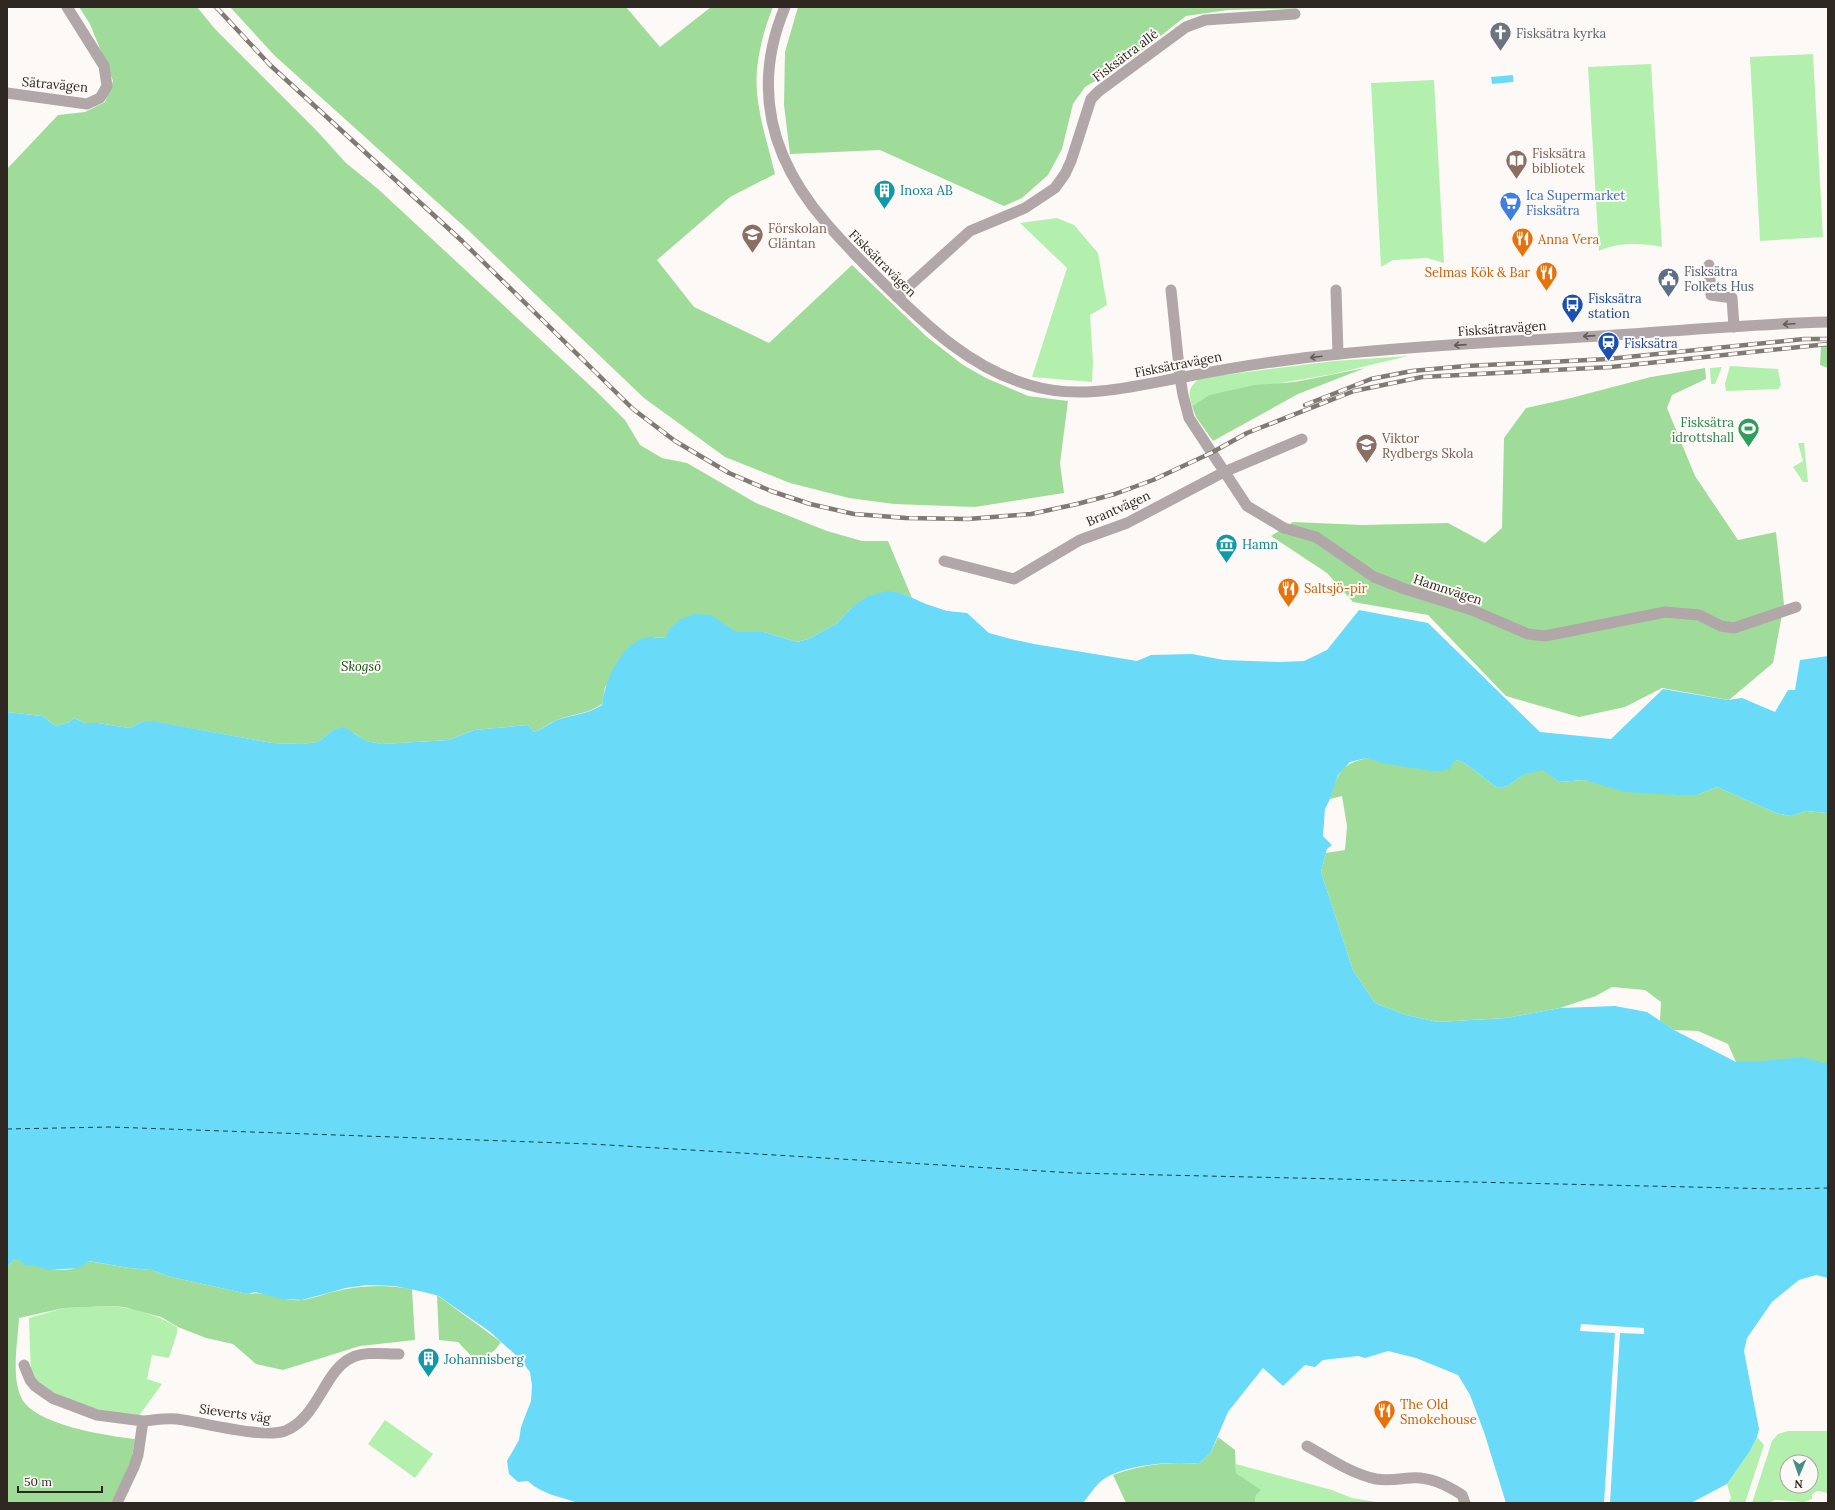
<svg xmlns="http://www.w3.org/2000/svg" width="1835" height="1510" font-family="Lora,serif">
  <style>
    .green { fill: #b3f0ad; fill-rule: evenodd }
    .forest { fill: #9fdc99 }
    .water { fill: #69dbf8 }
    .pier { fill: #fdf9f6 }
    .lines { fill: none; stroke-linecap: round; stroke-linejoin: round }
    .ferry { stroke: #0e424e; stroke-width: 1; stroke-dasharray: 5 4; stroke-linecap: butt }
    .minor { stroke: #b1a6a8; stroke-width: 11 }
    .tertiary { stroke: #b1a6a8; stroke-width: 11 }
    .rail-casing { stroke: #807a75; stroke-width: 4.5 }
    .rail { stroke: #fdf9f6; stroke-width: 3; stroke-dasharray: 9; stroke-linecap: butt }
    .oneway { stroke: #635a58 }
    .labels { text-anchor: middle; stroke-width: 4; stroke-linejoin: round; paint-order: stroke }
    .worship-label { font-size: 13px; fill: #5b616d; stroke: #fdf9f6; text-anchor: start }
    .street-label { font-size: 13px; fill: #2f2722; stroke: #fdf9f6 }
    .education-label { font-size: 13px; fill: #785e54; stroke: #fdf9f6; text-anchor: start }
    .culture-label { font-size: 13px; fill: #0d838f; stroke: #fdf9f6; text-anchor: start }
    .shop-label { font-size: 13px; fill: #366cbe; stroke: #fdf9f6; text-anchor: start }
    .food-label { font-size: 13px; fill: #c56008; stroke: #fdf9f6; text-anchor: start }
    .service-label { font-size: 13px; fill: #4e5e75; stroke: #fdf9f6; text-anchor: start }
    .transit-label { font-size: 13px; fill: #164399; stroke: #fdf9f6; text-anchor: start }
    .leisure-label { font-size: 13px; fill: #27864d; stroke: #fdf9f6; text-anchor: end }
    .park-label { font-size: 13px; font-style: italic; fill: #124f0e; stroke: #fdf9f6 }
  </style>
  <rect width="100%" height="100%" fill="#fdf9f6"/>
  <path class="green" d="M1813 54 1823 237 1760 241 1750 57Z
    M1651 64 1662 247C1642 243 1618 242 1599 251L1588 67Z
    M1434 80 1444 263 1427 258 1393 260 1381 267 1371 83Z
    M1057 218 1074 225 1098 253 1107 305 1090 315 1093 362 1092 382 1032 377 1067 268 1020 223Z
    M1408 356 1333 374 1209 395 1192 406C1188 391 1188 388 1200 378L1334 361Z
    M1730 366 1778 369 1781 386 1779 387V389L1726 391 1725 384Z
    M1722 367 1715 384H1711L1710 368Z
    M1798 443H1804L1808 482H1803L1793 467 1803 461Z
    M110 1306C134 1308 156 1314 177 1327V1333L169 1358 152 1355 147 1379 162 1384 138 1417 94 1411 42 1387 31 1375 29 1318 64 1308Z
    M385 1420 433 1454 415 1478 368 1444Z
    M1788 1431H1828V1493L1818 1491 1812 1494V1499L1804 1502 1775 1500 1769 1503H1752L1772 1441 1778 1434ZM1787 1462H1811V1486H1787Z
    M1757 1437 1764 1445 1745 1503H1728L1731 1498 1727 1484 1750 1451Z
    M1236 1464 1332 1490 1352 1498 1383 1503H1255L1256 1495 1260 1490 1236 1473Z"/>
  <path class="forest" d="M79 7H197L215 29 317 131 346 163 378 189 596 391 625 420 640 445 662 458 687 463 756 503 827 531 862 541H888L912 598 901 593 851 608 836 624 808 639 797 642 764 632H736L666 638 654 637 605 687 602 704C588 714 572 714 557 720 548 723 544 729 534 732L528 725 474 730 449 740 382 744 365 741 354 733 333 730 318 742 302 744 272 743 172 725 142 722 129 728 98 723H85L74 718 69 722 56 726 42 716 7 712V169L58 115 85 112 105 102 113 81 90 24Z
    M230 7H626L660 47 711 7H773C765 27 759 48 757 70 754 105 767 140 775 174L730 197 657 260 694 307 769 343 852 265 927 337 963 365 986 378 1028 396 1068 401 1060 463 1064 493 975 507 894 504 849 498 790 483 725 457 644 398 468 230 274 55Z
    M798 7H1341L1228 10 1186 16 1130 60 1085 87 1073 104 1062 149 1048 175 1022 198 1004 206 880 150 790 154 784 105 785 52Z
    M1821 346H1828V368L1820 365Z
    M1365 368 1298 394 1213 441 1196 417 1192 406 1209 395 1255 385 1295 382Z
    M1705 368 1706 379 1672 395 1667 408 1695 476 1738 540 1776 532 1784 604 1773 663 1729 700 1662 688 1625 707 1579 717 1506 696 1428 615 1353 602 1327 573 1271 536 1293 522 1362 525 1448 523 1485 543 1502 528 1504 438 1526 408 1567 399 1651 377Z
    M1367 758C1377 761 1387 762 1398 764 1420 768 1436 776 1457 760 1473 766 1484 780 1498 788L1508 786 1523 775 1543 769 1559 782 1584 780 1602 784 1676 795H1697L1717 787 1776 813 1791 816 1806 811 1828 813V1064L1736 1062 1728 1044 1698 1031 1674 1030 1660 1021 1661 1002 1645 990 1612 987 1596 996 1560 1008 1506 1018 1438 1022 1406 1015 1375 1003 1353 970 1321 872 1326 853 1345 850 1347 826 1342 796 1330 799C1338 773 1339 765 1367 758Z
    M19 1258C42 1269 67 1277 88 1261L129 1268 151 1270 171 1277 248 1294C265 1290 284 1302 302 1300 312 1299 323 1294 332 1292 360 1285 384 1284 412 1289L415 1340 360 1346 283 1370 256 1364 233 1344 206 1338 178 1327 161 1317 124 1307 110 1306 64 1308 19 1318C18 1341 11 1375 21 1397 33 1425 108 1436 135 1439L131 1463 111 1503H7V1268L13 1260Z
    M437 1295 501 1342 495 1350 477 1362 458 1342 439 1340Z
    M1218 1437 1235 1450 1236 1473 1261 1490 1256 1495 1255 1503H1126L1113 1475C1141 1465 1169 1461 1199 1464L1211 1452Z"/>
  <path class="water" d="M1513 75V82L1492 84 1491 77Z
    M888 591 901 593 926 604 947 611 967 613 989 633 1007 638 1034 644 1137 661 1151 655 1192 654 1224 660 1280 662 1304 661 1327 650 1359 610 1428 623 1540 732 1611 739 1663 689 1728 700 1742 698 1775 712 1788 690H1795L1800 660 1828 656V813L1806 811 1791 816 1776 813 1717 787 1697 795H1676L1625 792 1584 780 1559 782 1543 770 1523 775 1508 786 1498 788C1484 780 1473 766 1457 760L1452 764 1450 769 1441 771H1431L1382 763 1367 758 1350 762 1338 775 1330 799 1325 809 1323 836 1332 845 1327 849 1321 872 1353 970 1375 1003 1406 1015 1438 1022 1506 1018 1560 1008 1615 1006 1647 1012 1674 1030 1736 1062H1753L1803 1057 1828 1064V1278L1816 1275 1799 1280 1772 1302 1747 1338 1744 1351 1759 1429 1757 1437 1750 1451 1727 1484 1691 1503H1506L1484 1432 1470 1395 1458 1375 1416 1358 1388 1351 1365 1358 1358 1356 1323 1360 1315 1367 1305 1365 1283 1386 1263 1368 1228 1412 1211 1452 1199 1464C1171 1461 1120 1464 1099 1483 1093 1489 1088 1497 1083 1503H578C561 1497 541 1494 528 1481L518 1482 509 1474 507 1461 519 1440 521 1427 531 1401 532 1386 530 1372 519 1358 489 1331 447 1302 439 1296 424 1292 395 1286 367 1285 346 1288 302 1300 282 1299 255 1292 248 1294 171 1277 151 1270 129 1268 89 1261 79 1268 49 1270 32 1265 25 1266 19 1259 13 1260 7 1268V712L42 716 56 726 69 722 74 718 85 723H98L129 728 142 722 152 721 272 743 302 744 318 742 333 730 344 727 366 741 382 744 449 740 474 730 528 725 534 732C544 729 549 723 557 720 572 715 588 714 602 705 605 681 620 646 644 638 651 636 660 638 666 638L668 631 679 620 694 614 711 615 736 632H764L797 642 808 639 836 624 851 608 868 596Z"/>
  <path class="pier" d="M1581 1324 1644 1328V1334L1620 1333 1610 1503H1604L1615 1333 1580 1331Z"/>
  <g class="lines">
    <path class="ferry" d="M7 1129 110 1127 591 1144 1074 1173 1779 1189 1828 1188"/>
    <path class="minor" d="M7 93 87 104 100 98 107 86 104 66 67 7
      M1709 265 1711 295 1732 298 1734 327
      M1171 290 1180 377 1183 395 1189 418 1247 506 1284 528 1316 537 1374 577 1405 589 1472 610 1528 634 1545 636 1665 612 1699 615 1721 626 1734 628 1796 607
      M1336 290 1338 354
      M897 297 970 231 1025 208 1055 188 1065 174 1071 161 1091 99 1099 91 1186 27 1205 20 1295 14
      M944 561 1014 579 1080 540 1127 523 1224 472 1302 439
      M24 1365 30 1380 35 1386 52 1398 97 1415 143 1421
      M1307 1446C1328 1458 1352 1474 1376 1479 1389 1481 1398 1479 1410 1478 1429 1476 1447 1485 1462 1495L1465 1503
      M117 1503 134 1467 138 1455 143 1421C154 1420 166 1418 177 1419 202 1422 263 1439 285 1431 318 1418 324 1371 351 1358 365 1351 384 1354 399 1354"/>
    <path class="tertiary" d="M785 7C751 88 771 160 827 224 846 246 866 266 886 286 928 327 971 368 1029 385 1081 401 1133 386 1184 377 1235 367 1287 359 1339 354 1426 345 1513 341 1600 336 1676 331 1752 324 1828 322"/>
    <defs>
      <path id="rail" d="M216 7 270 65 462 241 633 409 675 441 729 473 771 491 810 504 854 514 906 518 968 519 1031 514 1077 504 1115 494 1153 480 1211 453 1247 433 1354 391 1422 377 1611 367 1828 344
        M1305 405 1371 379 1412 371 1466 366 1608 359 1804 339H1828"/>
    </defs>
    <use href="#rail" class="rail-casing"/>
    <use href="#rail" class="rail"/>
  </g>
  <defs><path id="oneway-shaft" d="M-6 0H5M1.5-3L5.5 0L1.5 3" fill="none" stroke-width="1.6" stroke-linecap="round" stroke-linejoin="round"/></defs>
  <g class="oneway">
    <use href="#oneway-shaft" transform="translate(1789 324) rotate(177)"/>
    <use href="#oneway-shaft" transform="translate(1589 336) rotate(176)"/>
    <use href="#oneway-shaft" transform="translate(1460 345) rotate(176)"/>
    <use href="#oneway-shaft" transform="translate(1316 357) rotate(173)"/>
  </g>
  <defs>
    <symbol id="church-pin" viewBox="-11 -11 22 30"><path d="M0 17L-7.5 6A9.5 9.5 0 1 1 7.5 6Z" fill="#6b7280" stroke="#fdf9f6"/><path d="M-1.2-6h2.4v3.5h3.3v2.4h-3.3V6h-2.4V-.1h-3.3v-2.4h3.3Z" fill="#fff"/></symbol>
    <symbol id="library-pin" viewBox="-11 -11 22 30"><path d="M0 17L-7.5 6A9.5 9.5 0 1 1 7.5 6Z" fill="#8d6e63" stroke="#fdf9f6"/><path d="M-6-4Q-3-5.5-.7-3.5V5Q-3 3-6 4ZM6-4Q3-5.5 .7-3.5V5Q3 3 6 4Z" fill="#fff"/></symbol>
    <symbol id="building-pin" viewBox="-11 -11 22 30"><path d="M0 17L-7.5 6A9.5 9.5 0 1 1 7.5 6Z" fill="#0f9aa8" stroke="#fdf9f6"/><path d="M-4-6H4V6H1V3H-1V6H-4ZM-2.5-4.3h1.7v1.8h-1.7ZM.8-4.3h1.7v1.8H.8ZM-2.5-1h1.7V.8h-1.7ZM.8-1h1.7V.8H.8Z" fill="#fff"/></symbol>
    <symbol id="supermarket-pin" viewBox="-11 -11 22 30"><path d="M0 17L-7.5 6A9.5 9.5 0 1 1 7.5 6Z" fill="#3f7fe0" stroke="#fdf9f6"/><path d="M-6-5.5h2.5l.6 2H6L4.5 2H-2.5L-4.4-4H-6ZM-1.5 3.2a1.3 1.3 0 1 0 .1 0ZM3 3.2a1.3 1.3 0 1 0 .1 0Z" fill="#fff"/></symbol>
    <symbol id="school-pin" viewBox="-11 -11 22 30"><path d="M0 17L-7.5 6A9.5 9.5 0 1 1 7.5 6Z" fill="#8d6e63" stroke="#fdf9f6"/><path d="M0-5L7-2L0 1L-7-2ZM-4 1L0 2.5L4 1V4Q0 6-4 4Z" fill="#fff"/></symbol>
    <symbol id="restaurant-pin" viewBox="-11 -11 22 30"><path d="M0 17L-7.5 6A9.5 9.5 0 1 1 7.5 6Z" fill="#e8710a" stroke="#fdf9f6"/><path d="M-5-6h1v4h1v-4h1v4h1v-4h1v5L-1.5 .5V6h-2V.5L-5-1ZM5-6V6H3V1.5H1.5Q1.5-4 5-6Z" fill="#fff"/></symbol>
    <symbol id="civic-pin" viewBox="-11 -11 22 30"><path d="M0 17L-7.5 6A9.5 9.5 0 1 1 7.5 6Z" fill="#5c6f8a" stroke="#fdf9f6"/><path d="M-.6-6.5H3V-4.5H.6V-3L4-1V1h2V6H-6V1h2V-1L-.6-3ZM-1.2 2.5V6h2.4V2.5Z" fill="#fff"/></symbol>
    <symbol id="bus-pin" viewBox="-11 -11 22 30"><path d="M0 17L-7.5 6A9.5 9.5 0 1 1 7.5 6Z" fill="#1a4fb4" stroke="#fdf9f6"/><path d="M-5-6H5V4H4V6H2V4H-2V6H-4V4H-5ZM-3.5-4V0h7V-4ZM-3.5 1.2v1.5H-2V1.2ZM2 1.2v1.5H3.5V1.2Z" fill="#fff"/></symbol>
    <symbol id="station-pin" viewBox="-11 -11 22 30"><path d="M0 17L-7.5 6A9.5 9.5 0 1 1 7.5 6Z" fill="#1a4fb4" stroke="#fdf9f6"/><path d="M-3-6H3Q5-6 5-4V2Q5 4 3 4L4.5 6H3L1.5 4h-3L-3 6H-4.5L-3 4Q-5 4-5 2V-4Q-5-6-3-6ZM-3.5-4v3h7v-3ZM-3.5 1v1.5H-2V1ZM2 1v1.5H3.5V1Z" fill="#fff"/></symbol>
    <symbol id="stadium-pin" viewBox="-11 -11 22 30"><path d="M0 17L-7.5 6A9.5 9.5 0 1 1 7.5 6Z" fill="#2e9e5b" stroke="#fdf9f6"/><path d="M0-5a6.5 5 0 1 0 0 10a6.5 5 0 1 0 0-10ZM-3.5-1.8h7v3.6h-7Z" fill="#fff"/></symbol>
    <symbol id="museum-pin" viewBox="-11 -11 22 30"><path d="M0 17L-7.5 6A9.5 9.5 0 1 1 7.5 6Z" fill="#0f9aa8" stroke="#fdf9f6"/><path d="M0-6L6-3V-2H-6V-3ZM-5-1h2V3h-2ZM-1-1h2V3h-2ZM3-1h2V3H3ZM-6 4H6V6H-6Z" fill="#fff"/></symbol>
  </defs>
  <g fill-rule="evenodd">
    <use href="#church-pin" x="1488" y="20" width="25" height="34"/>
    <use href="#library-pin" x="1504" y="148" width="25" height="34"/>
    <use href="#building-pin" x="872" y="178" width="25" height="34"/>
    <use href="#supermarket-pin" x="1498" y="190" width="25" height="34"/>
    <use href="#school-pin" x="740" y="222" width="25" height="34"/>
    <use href="#restaurant-pin" x="1510" y="226" width="25" height="34"/>
    <use href="#restaurant-pin" x="1534" y="260" width="25" height="34"/>
    <use href="#civic-pin" x="1656" y="266" width="25" height="34"/>
    <use href="#bus-pin" x="1560" y="292" width="25" height="34"/>
    <use href="#station-pin" x="1596" y="330" width="25" height="34"/>
    <use href="#stadium-pin" x="1736" y="416" width="25" height="34"/>
    <use href="#school-pin" x="1354" y="432" width="25" height="34"/>
    <use href="#museum-pin" x="1214" y="532" width="25" height="34"/>
    <use href="#restaurant-pin" x="1276" y="576" width="25" height="34"/>
    <use href="#building-pin" x="416" y="1346" width="25" height="34"/>
    <use href="#restaurant-pin" x="1372" y="1398" width="25" height="34"/>
  </g>
  <g class="labels">
    <g class="worship-label">
      <text x="1516" y="38">Fisksätra kyrka</text>
    </g>
    <g class="street-label">
      <text transform="translate(1125 55) rotate(-37)" y="5">Fisksätra allé</text>
      <text transform="translate(55 84) rotate(5)" y="5">Sätravägen</text>
      <text transform="translate(883 263) rotate(45)" y="5">Fisksätravägen</text>
      <text transform="translate(1502 328) rotate(-4)" y="5">Fisksätravägen</text>
      <text transform="translate(1178 364) rotate(-11)" y="5">Fisksätravägen</text>
      <text transform="translate(1118 508) rotate(-24)" y="5">Brantvägen</text>
      <text transform="translate(1448 589) rotate(18)" y="5">Hamnvägen</text>
      <text transform="translate(235 1413) rotate(8)" y="5">Sieverts väg</text>
    </g>
    <g class="education-label">
      <text x="1532" y="158">Fisksätra<tspan x="1532" dy="15">bibliotek</tspan></text>
      <text x="768" y="233">Förskolan<tspan x="768" dy="15">Gläntan</tspan></text>
      <text x="1382" y="443">Viktor<tspan x="1382" dy="15">Rydbergs Skola</tspan></text>
    </g>
    <g class="culture-label">
      <text x="900" y="195">Inoxa AB</text>
      <text x="1242" y="549">Hamn</text>
      <text x="444" y="1364">Johannisberg</text>
    </g>
    <g class="shop-label">
      <text x="1526" y="200">Ica Supermarket<tspan x="1526" dy="15">Fisksätra</tspan></text>
    </g>
    <g class="food-label">
      <text x="1538" y="244">Anna Vera</text>
      <text x="1530" y="277" text-anchor="end">Selmas Kök &amp; Bar</text>
      <text x="1304" y="593">Saltsjö-pir</text>
      <text x="1400" y="1409">The Old<tspan x="1400" dy="15">Smokehouse</tspan></text>
    </g>
    <g class="service-label">
      <text x="1684" y="276">Fisksätra<tspan x="1684" dy="15">Folkets Hus</tspan></text>
    </g>
    <g class="transit-label">
      <text x="1588" y="303">Fisksätra<tspan x="1588" dy="15">station</tspan></text>
      <text x="1624" y="348">Fisksätra</text>
    </g>
    <g class="leisure-label">
      <text x="1734" y="427">Fisksätra<tspan x="1734" dy="15">idrottshall</tspan></text>
    </g>
    <g class="park-label">
      <text x="361" y="671">Skogsö</text>
    </g>
  </g>
  <rect width="1835" height="1510" fill="none" stroke="#2f2722" stroke-width="16"/>
  <g transform="translate(1799 1474) rotate(182)"><circle r="19" fill="#fdf9f6" stroke="#aba5a1"/>
  <path d="M0-3L7 15L0 10L-7 15Z" fill="#468c87"/>
  <text y="-6" font-size="11" font-weight="bold" text-anchor="middle" fill="#2f2722">N</text>
  </g>
  <path d="M18 1486v6h84v-6" fill="none" stroke="#2f2722" stroke-width="2"/>
  <text x="24" y="1486" font-size="12" fill="#2f2722" stroke="#fdf9f6" stroke-width="3" paint-order="stroke">50 m</text>
</svg>
